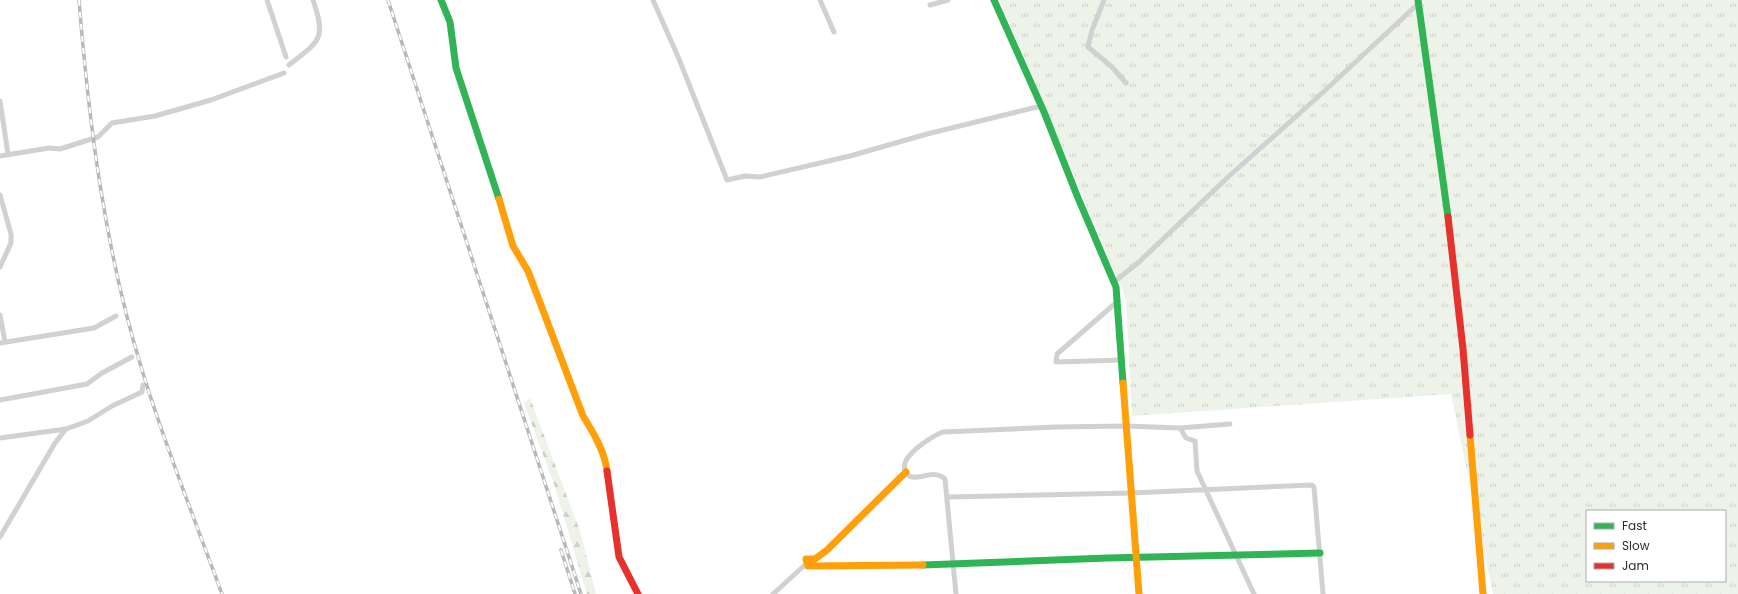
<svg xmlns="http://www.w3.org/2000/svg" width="1738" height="594" font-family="Poppins,sans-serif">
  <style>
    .grass { fill: url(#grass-tufts); fill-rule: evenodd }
    .forest { fill: url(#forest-firs) }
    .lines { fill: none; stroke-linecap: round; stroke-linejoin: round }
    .street { stroke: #d1d1d1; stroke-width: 5 }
    .fast { stroke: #30b455; stroke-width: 7 }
    .slow { stroke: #ff9f0a; stroke-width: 7 }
    .jam { stroke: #e5322d; stroke-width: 7 }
    .rail-casing { stroke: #b8b8b8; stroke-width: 3.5 }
    .rail { stroke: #fff; stroke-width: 2; stroke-dasharray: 6; stroke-linecap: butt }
  </style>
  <defs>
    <pattern id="grass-tufts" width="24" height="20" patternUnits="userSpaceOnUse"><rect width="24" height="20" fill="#eef3ea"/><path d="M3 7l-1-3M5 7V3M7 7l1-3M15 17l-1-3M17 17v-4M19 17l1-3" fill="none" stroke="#ccd0c9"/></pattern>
    <pattern id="forest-firs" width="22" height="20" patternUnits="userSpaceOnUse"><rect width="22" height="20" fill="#eef3ea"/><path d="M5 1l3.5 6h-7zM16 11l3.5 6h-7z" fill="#ccd0c9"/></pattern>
  </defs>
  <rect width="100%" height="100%" fill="#fff"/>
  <path class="grass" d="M1000 0H1738V594H1493L1451 394 1132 416 1126 299ZM1587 511H1725V581H1587Z"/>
  <path class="forest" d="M530 398 580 531 596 594H587L555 487 524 403Z"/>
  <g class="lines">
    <path class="street" d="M267 0 286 57
      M653 0 679 59 727 180 745 176 760 177 850 156 927 134 1041 106
      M820 0 834 32
      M1104 0 1092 30 1088 47 1112 67 1126 83
      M930 5 948 0
      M289 65C319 41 327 40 313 0
      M0 101 8 154
      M0 156 49 148 60 149 98 137 112 123 155 116 211 100 284 73
      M0 195 11 234V243L0 267
      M1114 282 1139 262 1228 177 1319 96 1419 3
      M1118 301 1057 354 1056 362 1122 360
      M0 315 5 342
      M0 343 94 328 116 316
      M0 400 87 384 102 373 132 357
      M1180 428 1186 438 1195 441 1197 471 1254 594
      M0 438 66 429 88 421 112 406 142 392 143 385
      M947 497 1131 493 1312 485 1314 487 1323 594
      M0 537 55 443 66 429
      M773 594 806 564
      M956 594 945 479C931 467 917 484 907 474 894 459 932 436 943 432L1056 427 1126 426 1180 428 1230 424"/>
    <path class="fast" d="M441 0 450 22 456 68 499 199
      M994 0 1044 112 1078 198 1116 287 1123 383
      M1418 0 1448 217
      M923 565 1107 558 1320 553"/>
    <path class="slow" d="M499 199 513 246 528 271 583 416C593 432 605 452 607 471
      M1123 383 1139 594
      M1470 435 1483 594
      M906 472 827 550 815 559H806L808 566 923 565"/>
    <path class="jam" d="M1448 217 1463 349 1470 435
      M607 471 619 557 638 594"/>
    <defs>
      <path id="rail" d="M79 0C89 125 105 250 142 370 165 446 195 520 222 594
        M388 0 581 594
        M561 550 575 594"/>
    </defs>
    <use href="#rail" class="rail-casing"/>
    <use href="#rail" class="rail"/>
  </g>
  <rect x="1586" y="510" width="140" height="72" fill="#ffffff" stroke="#ababab"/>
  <rect x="1594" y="523" width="20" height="6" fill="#30b455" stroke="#ababab"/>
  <text x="1622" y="530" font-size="12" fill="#2c2c2c">Fast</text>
  <rect x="1594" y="543" width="20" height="6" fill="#ff9f0a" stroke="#ababab"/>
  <text x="1622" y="550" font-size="12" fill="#2c2c2c">Slow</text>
  <rect x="1594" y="563" width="20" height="6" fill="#e5322d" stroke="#ababab"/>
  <text x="1622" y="570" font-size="12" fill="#2c2c2c">Jam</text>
</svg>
